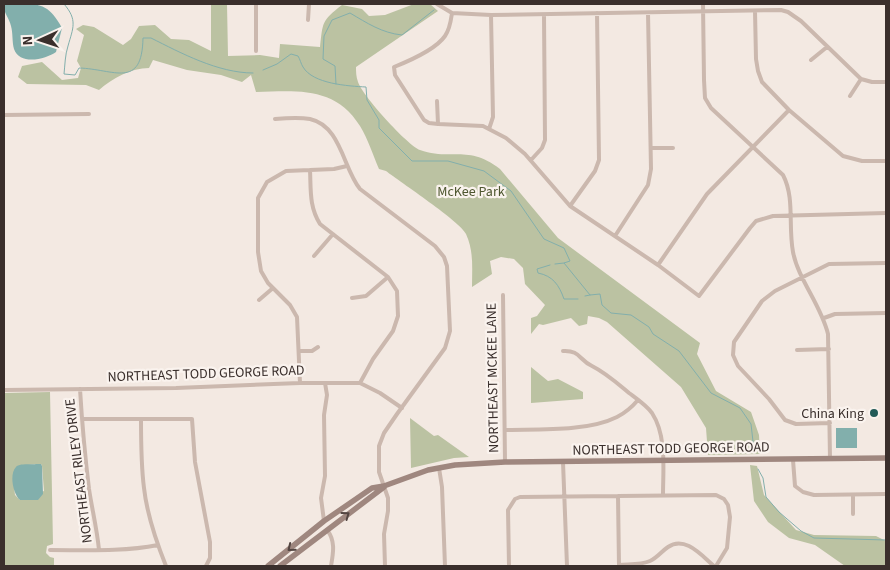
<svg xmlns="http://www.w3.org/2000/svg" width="890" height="570" font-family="'Source Sans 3',sans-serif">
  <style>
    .green { fill: #bbc2a2; fill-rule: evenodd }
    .water { fill: #82afac }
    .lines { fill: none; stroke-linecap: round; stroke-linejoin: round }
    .stream { stroke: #82afac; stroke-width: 1 }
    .minor { stroke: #cbb8ae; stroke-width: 4 }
    .secondary { stroke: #9f877f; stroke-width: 5.5 }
    .oneway { stroke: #534541 }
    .poi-dot { fill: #225a57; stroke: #faf3ee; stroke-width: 2 }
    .labels { text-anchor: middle; stroke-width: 4.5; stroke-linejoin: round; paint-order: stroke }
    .park-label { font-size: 14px; fill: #4e5730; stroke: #faf3ee }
    .street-label { font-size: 14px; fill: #3a2f2c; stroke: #faf3ee }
    .poi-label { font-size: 14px; fill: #3a2f2c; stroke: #faf3ee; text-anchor: end }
  </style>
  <rect width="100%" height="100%" fill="#f3e9e2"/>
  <path class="green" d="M211 4H227L228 56 260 55 279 58 280 44 320 47C323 23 321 21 342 5L362 9 369 16 385 15 414 4H430L438 11 356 67C356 71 356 77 358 82 362 95 407 145 420 150 450 161 468 144 500 169L558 238 700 343 697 354 716 391 751 412 759 435 760 454 708 455 706 428 681 387 607 322 599 318 588 316 587 324 579 326 571 318 543 325 539 324 531 334V318L537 316 545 305 525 284 523 268 514 259 501 257 490 261 492 274 472 287C472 269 474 251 466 234 461 222 400 182 386 171L379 169C373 155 368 139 360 126 335 86 297 91 256 92L251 75 242 82 221 75 187 70 153 60 149 68C131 68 113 78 99 90L86 85 27 84 18 77 22 66 42 62 62 80 78 78 81 68 77 61 84 35 76 29 83 25 94 27 123 45 131 39 139 26 155 25 171 39 189 40 211 51Z
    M531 367 548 381 558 379 583 392V399L531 403Z
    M50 392 53 544 47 546 46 553 50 557 54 558V566H4V393ZM36 464H41L42 466 44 491 20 500 15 495 13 479 28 465Z
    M410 418 434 436 438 435 469 457 454 458 411 468Z
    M750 465 757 466 764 495 796 530 814 535 876 536 886 541V566H845L815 545 789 538 768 522 754 501Z"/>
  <path class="water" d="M4 4C36 4 47 0 62 28L56 52C46 59 20 66 14 49 12 42 13 33 11 26 9 17 3 13 4 4Z
    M836 428H857V448H836Z
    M36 464H41L42 466 43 494 38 500H20C13 494 9 474 16 467 19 463 31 465 36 464Z"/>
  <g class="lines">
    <path class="stream" d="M64 4C78 20 73 28 68 46 65 55 65 65 64 74L75 75 79 68C114 69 142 90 143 38H151C181 53 218 73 253 73
      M263 70 277 64 291 54 298 56C300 59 301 64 303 67 313 84 348 86 366 87L367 100 379 120V128L412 161H448L484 171 511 191 544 239 564 248 570 261 564 263 590 295 600 294 602 305 611 313 631 315 649 327 653 334 679 351 711 393 740 408 751 424 754 450
      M336 84 335 66 323 59 324 36 332 20 350 13C367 23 382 33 402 35L434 10
      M555 264 564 263
      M550 265 537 269 538 273C553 276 559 285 564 299H578
      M585 296 590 295
      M758 469 763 478 766 497 779 512 801 531 814 538 886 540"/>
    <path class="minor" d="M256 4V51
      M437 4 452 13 491 15 781 10 788 12 801 21 861 79 872 82H886
      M703 4 704 80 705 98 711 108 783 175C795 198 788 226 793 252 798 279 821 305 828 334L830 459
      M755 11 756 59 758 71 762 82 789 110 843 156 862 161H886
      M452 13C451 20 450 29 445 36 436 49 409 61 394 67L395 75 424 120 429 123 438 124 483 126 506 138 525 154 570 206 658 265 699 296 750 228 756 221 773 216 886 213
      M308 20 309 4
      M811 60 827 47
      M850 96 861 79
      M437 101 438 124
      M4 115 89 114
      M275 119C286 118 299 117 310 119 341 126 343 168 360 189L435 246 444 257 447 266 450 331 445 348 397 414 384 433 379 446V472L388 498V511L384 534 385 566
      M489 129 493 117 491 15
      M651 148H673
      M531 160 542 148 545 140 544 15
      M310 170C311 190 309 206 320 224L388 277 397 291 398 316 393 331 373 359 360 383
      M570 206 595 171 599 160 597 13
      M615 236 648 185 651 169 648 13
      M314 256 333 234
      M658 265 707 194 789 110
      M503 295 505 462
      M352 298 366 296 388 277
      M259 300 273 288
      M824 318 835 314 886 313
      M797 350 829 349
      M299 351H312L318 347
      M563 351C580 350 579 360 592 366 606 373 617 383 629 393 637 399 646 405 652 413 667 436 663 469 663 495
      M300 383 297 317 290 305 268 283 261 271 258 252V198L267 182 286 171 334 169 347 166
      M80 389C82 422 85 456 89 489 92 509 97 529 99 550
      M4 390 176 388 300 383H360L380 393 402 408
      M82 419H192L195 462 210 542V558L206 566
      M141 419C141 442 141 465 144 488 147 515 156 541 166 566
      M830 423 796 424 785 420 769 399 738 366 733 355 734 342 762 301 775 291 829 264 886 263
      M505 430C538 429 587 432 617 417 625 413 632 407 638 400
      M793 460 795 486 803 492 814 495 886 494
      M563 462 567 566
      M439 468 442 487 445 566
      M618 496 619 566
      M853 514V495
      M324 521 321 498 325 476 324 415 327 395 325 383
      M327 530C336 541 333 554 331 566
      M50 550C86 550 123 552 158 545
      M619 565C629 564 641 565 650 561 657 558 662 551 668 547 685 535 702 556 714 566
      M509 566 508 510 515 499 520 497 716 495 724 499 728 505 730 517 727 548 716 566"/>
    <path class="secondary" d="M268 566 324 521 372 488 384 486 428 470 455 465 505 462 886 458
      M280 566 384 487"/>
  </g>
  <defs><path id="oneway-chevron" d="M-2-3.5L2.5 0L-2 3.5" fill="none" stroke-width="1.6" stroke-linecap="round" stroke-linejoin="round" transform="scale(1.25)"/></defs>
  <g class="oneway">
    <use href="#oneway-chevron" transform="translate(346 515) rotate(-36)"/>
    <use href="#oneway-chevron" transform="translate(291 548) rotate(141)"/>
  </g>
  <circle class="poi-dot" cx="874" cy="413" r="5"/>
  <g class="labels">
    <g class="park-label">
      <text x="471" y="196">McKee Park</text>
    </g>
    <g class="street-label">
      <text transform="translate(206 373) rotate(-2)" y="5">NORTHEAST TODD GEORGE ROAD</text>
      <text transform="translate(492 378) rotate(-91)" y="5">NORTHEAST MCKEE LANE</text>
      <text transform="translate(671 448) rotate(-1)" y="5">NORTHEAST TODD GEORGE ROAD</text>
      <text transform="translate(78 471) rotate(-97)" y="5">NORTHEAST RILEY DRIVE</text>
    </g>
    <g class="poi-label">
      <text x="864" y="418">China King</text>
    </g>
  </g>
  <rect width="890" height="570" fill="none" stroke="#3a2f2c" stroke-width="10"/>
  <g transform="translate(40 40) rotate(267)" stroke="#faf3ee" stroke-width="4" paint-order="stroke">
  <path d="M0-4L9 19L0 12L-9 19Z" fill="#3a2f2c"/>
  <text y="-8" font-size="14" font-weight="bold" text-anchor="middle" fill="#3a2f2c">N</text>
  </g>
</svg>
